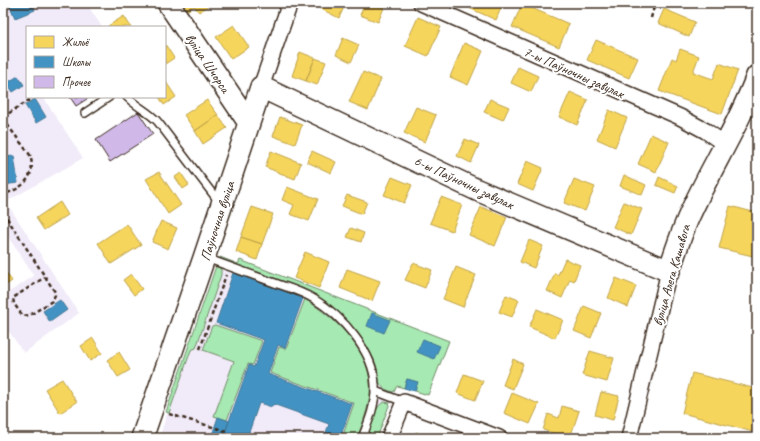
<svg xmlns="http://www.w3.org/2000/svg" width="760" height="441" font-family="Caveat,sans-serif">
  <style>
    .built { fill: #f1eaf8 }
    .green { fill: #a7e9b2; stroke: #718a68 }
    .homes { fill: #f6d55c; stroke: #bea249 }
    .schools { fill: #4393c3; stroke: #417492 }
    .building { fill: #d0b9e8; stroke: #3b2a1e }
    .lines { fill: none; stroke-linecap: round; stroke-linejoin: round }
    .lane-casing { stroke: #3b2a1e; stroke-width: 10 }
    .street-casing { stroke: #3b2a1e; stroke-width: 18 }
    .secondary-casing { stroke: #3b2a1e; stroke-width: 24 }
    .path { stroke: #3b2a1e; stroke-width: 2.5; stroke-dasharray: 4 3; stroke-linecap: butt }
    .lane { stroke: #fff; stroke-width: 7 }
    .street { stroke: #fff; stroke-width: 15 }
    .secondary { stroke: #fff; stroke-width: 21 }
    .labels { text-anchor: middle; stroke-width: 4; stroke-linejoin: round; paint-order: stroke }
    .street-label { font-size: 14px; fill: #3b2a1e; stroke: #fff }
  </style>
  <rect width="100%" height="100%" fill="#fff"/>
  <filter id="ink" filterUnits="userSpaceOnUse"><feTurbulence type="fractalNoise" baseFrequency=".025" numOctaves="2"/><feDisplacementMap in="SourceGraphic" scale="8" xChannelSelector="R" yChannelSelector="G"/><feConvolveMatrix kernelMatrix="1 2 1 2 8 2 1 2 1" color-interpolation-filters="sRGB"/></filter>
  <g filter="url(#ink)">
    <path class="built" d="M3 3H86L102 27H27V97H43L83 158 6 202 79 313 24 353 3 323V296L34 276 3 229Z
      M220 257 238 264 240 260 449 341 428 395 397 386 377 438H159Z"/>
    <path class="green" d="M220 257 238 264 240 260 449 341 428 395 415 391 417 382 407 379 404 388 397 386 394 392C390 391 384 390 381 385 377 380 378 371 376 365 370 347 356 331 343 317 312 287 260 274 220 259Z
      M216 266 221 269V275L196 348 191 350 169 413 166 412Z
      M305 299C336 319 374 352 370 394 368 409 363 423 357 438H342L354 403 270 373 279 347 286 349Z
      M215 325 262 341 253 365 248 364 227 420 214 416 234 361 203 350 212 326Z
      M384 402 390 403 377 438H366C369 429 375 405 384 402Z"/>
    <path class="homes" d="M182 3H212L199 12 194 6 188 10Z
      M316 3H346L339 18 315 6Z
      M365 3H371L384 8 378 22 360 15Z
      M471 3H503L496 20 469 8Z
      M522 4 569 24 559 47 512 27Z
      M664 9 695 22 689 37 658 23Z
      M124 16 131 27H109L108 26Z
      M418 17 441 27 428 56 405 46Z
      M234 25 249 47 231 59 216 37Z
      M343 38 359 45 351 62 336 55Z
      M596 40 638 58 629 78 587 60Z
      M464 43 483 51 468 85 450 77Z
      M165 44 174 58 165 64Z
      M680 49 699 56 693 72 713 79 719 63 738 70 722 114 659 91 672 58 676 60Z
      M300 52 315 58 306 81 292 76Z
      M315 58 326 62 317 85 306 81Z
      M518 67 538 76 531 92 511 83Z
      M363 72 381 79 368 110 349 102Z
      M166 82 176 97 164 105 159 97H165V83Z
      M570 92 588 100 577 125 559 117Z
      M490 99 509 107 503 120 484 112Z
      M207 100 218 115 195 131 184 115Z
      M416 107 436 115 425 142 404 133Z
      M609 110 627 118 615 147 597 139Z
      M218 115 227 128 203 144 195 131Z
      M280 117 302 125 295 144 273 136Z
      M651 134 669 142 656 172 638 164Z
      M465 139 479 145 471 163 457 156Z
      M271 151 301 163 295 179 265 167Z
      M312 151 336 162 331 173 307 162Z
      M527 161 543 168 533 191 517 184Z
      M159 172 181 205 168 214 146 179Z
      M181 173 189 185 183 189 175 177Z
      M624 175 646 185 642 195 620 186Z
      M392 177 412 185 404 203 384 195Z
      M659 177 678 186 675 193 656 185Z
      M574 179 595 187 585 211 564 203Z
      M287 187 318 199 309 221 290 214 294 205 282 200Z
      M347 195 367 202 362 214 342 206Z
      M441 197 462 205 452 231 430 223Z
      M60 202 68 215 44 230 36 218Z
      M624 202 642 209 631 235 613 227Z
      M730 206 757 213V257L719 248Z
      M252 207 273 214 262 244 241 237Z
      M481 207 507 217 495 246 469 235Z
      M161 221 177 228 168 249 152 242Z
      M127 224 141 245 111 264 98 243Z
      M351 228 364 233 361 242 347 237Z
      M241 237 262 244 257 260 236 252Z
      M529 240 543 246 534 268 520 262Z
      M305 252 329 262 319 288 294 278Z
      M565 259 580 265 574 281 570 279 562 298 547 291 555 273 558 275Z
      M413 263 432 270 425 288 405 280Z
      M456 267 476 275 463 307 443 299Z
      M3 268 12 281 3 287Z
      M347 269 380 281 372 301 340 288Z
      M131 274 142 289 134 295 123 280Z
      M616 278 636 286 628 307 608 298Z
      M506 295 519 300 512 317 499 312Z
      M584 306 601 313 591 338 574 331Z
      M537 309 563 320 555 338 529 327Z
      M93 338 102 353 90 361 81 346Z
      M590 351 614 358 607 382 582 375Z
      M119 352 130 370 118 377 107 360Z
      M513 359 523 364 513 389 503 385Z
      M692 373 757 389V433L682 413Z
      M464 374 483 381 475 400 457 393Z
      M62 379 77 402 60 413 45 389Z
      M601 392 619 396 613 420 595 415Z
      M512 393 539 404 530 424 504 413Z
      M562 406 579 411 570 438 543 430 548 414 559 418Z
      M416 432 429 438H413Z"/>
    <path class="schools" d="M10 3H32L35 10 15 18 9 4Z
      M18 76 24 85 13 92 7 83Z
      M35 99 46 117 36 123 25 105Z
      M14 156 18 183 3 185V157Z
      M233 273 303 298 285 348 278 345 268 374 352 404 340 438H324L329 424 273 404 272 407 259 403 247 438H223L249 365 254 367 264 340 216 323Z
      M60 300 67 310 50 322 43 311Z
      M372 313 390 320 384 333 367 326Z
      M423 339 440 346 434 359 417 352Z
      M407 379 418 382 415 391 404 388Z
      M218 417 229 421 223 438H211Z"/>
    <path class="building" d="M70 97H90L76 106Z
      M138 112 153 134 110 162 96 140Z"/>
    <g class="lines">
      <defs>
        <path id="lane" d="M127 97C137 107 149 112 158 122L219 202
          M85 113 109 97
          M206 258C228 266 250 274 272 282 286 287 301 291 314 299 342 316 374 352 375 385 376 404 369 421 362 438
          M375 391 404 402"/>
        <path id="street" d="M421 3 680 117 706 131 726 145
          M261 87 290 3
          M389 438 404 402 499 438
          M629 438 669 271"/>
        <path id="secondary" d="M168 3 249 123
          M142 438 204 258 261 87 477 190 669 271C675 253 681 234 689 216 710 169 739 125 757 76"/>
      </defs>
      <use href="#lane" class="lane-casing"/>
      <use href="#street" class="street-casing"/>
      <use href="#secondary" class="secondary-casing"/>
      <path class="path" d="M651 18 655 3
        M3 117 34 97
        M3 119 30 155C37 176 22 190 3 194
        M3 212 55 292V295L52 301 30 315 23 316 14 304 13 298 45 277
        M200 349 226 275
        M169 414 226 431"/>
      <use href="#lane" class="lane"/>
      <use href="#street" class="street"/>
      <use href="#secondary" class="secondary"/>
    </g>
  </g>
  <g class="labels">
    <g class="street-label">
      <text transform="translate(208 63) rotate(56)" y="5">вуліца Шчорса</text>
      <text transform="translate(574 72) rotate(24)" y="5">7-ы Паўночны завулак</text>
      <text transform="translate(464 182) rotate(25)" y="5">6-ы Паўночны завулак</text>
      <text transform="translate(217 221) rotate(-72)" y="5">Паўночная вуліца</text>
      <text transform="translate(671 275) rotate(-74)" y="5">вуліца Алега Кашавога</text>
    </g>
  </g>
  <rect width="760" height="441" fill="none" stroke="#fff" stroke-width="16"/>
  <rect x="8" y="8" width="744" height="425" fill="none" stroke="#3b2a1e" stroke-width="1.5" filter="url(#ink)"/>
  <rect x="26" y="26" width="140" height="72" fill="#ffffff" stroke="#b1aaa5"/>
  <rect x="34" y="36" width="20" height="12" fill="#f6d55c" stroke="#b1aaa5"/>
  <text x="62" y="46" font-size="12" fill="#3b2a1e">Жильё</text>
  <rect x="34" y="56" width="20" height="12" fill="#4393c3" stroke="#b1aaa5"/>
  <text x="62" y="66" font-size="12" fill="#3b2a1e">Школы</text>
  <rect x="34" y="76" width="20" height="12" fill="#d0b9e8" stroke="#b1aaa5"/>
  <text x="62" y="86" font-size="12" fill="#3b2a1e">Прочее</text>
</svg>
